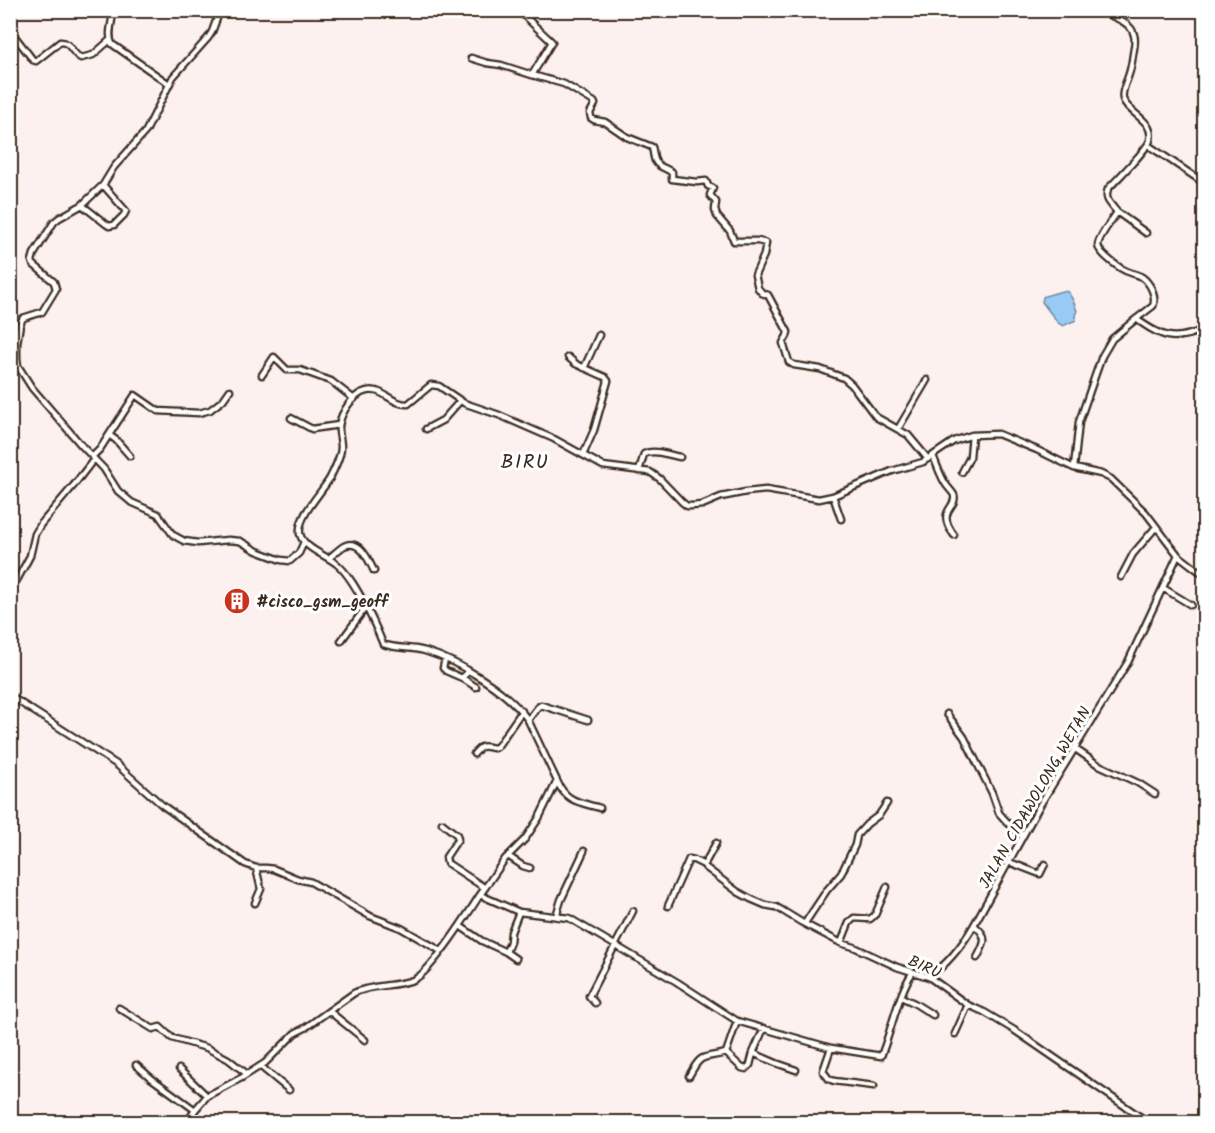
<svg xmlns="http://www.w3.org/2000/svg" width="1215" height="1133" font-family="Kalam,sans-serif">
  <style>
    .water { fill: #97cbf5; stroke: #728b9f; stroke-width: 1.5 }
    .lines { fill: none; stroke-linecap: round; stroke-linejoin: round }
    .street-casing { stroke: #3b2a1e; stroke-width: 9 }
    .street { stroke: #fff; stroke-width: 4.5 }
    .labels { text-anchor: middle; stroke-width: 6; stroke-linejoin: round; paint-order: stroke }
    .poi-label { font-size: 16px; font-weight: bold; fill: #3b2a1e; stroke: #fff; text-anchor: start }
    .street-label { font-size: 16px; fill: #3b2a1e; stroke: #fff }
    .quarter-label { font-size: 20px; letter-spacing: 1.5px; fill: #3b2a1e; stroke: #fff }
  </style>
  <rect width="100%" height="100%" fill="#fdf1f0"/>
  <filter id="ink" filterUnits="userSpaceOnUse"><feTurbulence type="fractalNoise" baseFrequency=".0167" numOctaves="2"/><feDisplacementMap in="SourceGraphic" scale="12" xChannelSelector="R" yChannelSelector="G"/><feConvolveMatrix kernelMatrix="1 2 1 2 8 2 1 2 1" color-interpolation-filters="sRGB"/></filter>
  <g filter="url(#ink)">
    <path class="water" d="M1062 291 1068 292 1073 300 1077 311 1075 315 1076 320 1063 326 1058 323 1042 302 1043 297 1045 296Z"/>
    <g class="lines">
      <defs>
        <path id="street" d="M113 10C113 22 107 33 112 44L169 84
          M220 10 212 32 208 38 173 77 146 131 114 167 103 185 82 205 59 218 54 222 34 254 32 261 33 264 54 282 56 289 42 312 23 318 20 324 17 343V358L18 366 32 388 82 446 104 469 118 491 131 502 158 514 173 535 184 541 198 543 228 540 240 541 257 551 281 560 290 561 299 553 304 542
          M1097 10C1110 16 1131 21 1134 35 1136 41 1134 48 1133 54 1132 62 1131 69 1128 77 1126 83 1121 92 1123 99 1127 113 1155 120 1150 140 1148 149 1116 180 1108 189 1104 200 1111 204 1117 212 1112 221 1099 235 1098 245 1098 253 1121 270 1129 272 1133 274 1138 274 1142 277 1150 283 1157 296 1153 306L1136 319C1162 337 1173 343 1204 329
          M10 30 33 60 36 61 60 42C71 41 72 55 81 58L93 55 110 40
          M471 58 487 63 501 65 532 75 552 42 518 10
          M532 75 564 84 594 102 595 104 590 113 591 118 594 120 605 122 627 137 652 147C653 150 653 153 654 157 655 166 665 168 672 172V179L697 182 706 181 708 186 713 188 710 195 716 202 715 210 717 216 730 231 734 241H758L766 243 764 255 755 275 758 288 762 293 768 295 788 332 787 336 783 343 789 362 794 365 820 369 844 378 852 385 876 417 908 435 928 459
          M1148 145 1204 183
          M82 205 106 224 109 226 114 225 124 215 126 211 103 185
          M1117 212 1146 233
          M1136 319 1112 339 1102 356 1079 422 1074 468 1101 474 1111 479 1146 513 1178 555 1204 575
          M568 357 576 364 605 377 608 381 594 430 583 455
          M584 368 599 335
          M262 375 274 357 287 370H300L331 381 354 399
          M291 418 312 429 339 425
          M426 429 443 420 460 401
          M898 429 927 380
          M109 435 135 395 158 411 199 413 210 410 223 400 230 390
          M933 456C937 465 940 475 945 483 947 487 952 491 954 495 958 508 935 510 954 535
          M92 457 100 449 109 435 116 440 130 456
          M639 471 644 454C654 449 669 455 680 457
          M962 472 970 457 972 435
          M833 496 841 519
          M329 558C333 555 339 549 344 546 360 538 369 561 374 571
          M1121 577 1133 554 1156 527
          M10 588 17 580 30 556 35 534 41 524 74 485 94 459
          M1163 588 1191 605
          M341 641 366 607
          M445 659 443 668 446 671 462 678 469 671
          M462 678 476 687
          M10 696 116 764 162 805 245 864 256 868H266L274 869 298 879 311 882 370 916 401 928 441 951
          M947 714 964 737 992 793 999 813 1007 822 1023 836
          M528 720 538 707 541 705 588 720
          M1074 748 1097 764 1138 783 1155 794
          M474 754C482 744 483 746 494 748L497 747 522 711
          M557 781C566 802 579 802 600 808
          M442 823 457 835 458 839 446 857 447 863 485 888
          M716 843 704 865 705 867 738 892 751 899 765 905 776 907 783 911 801 922 841 943 854 947 897 967 929 977 968 1005 984 1012 1014 1030 1148 1122
          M508 856 523 866 530 868
          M1009 862 1040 874 1045 864
          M255 903 261 889 256 868
          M668 906 689 859 694 860 704 865
          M559 917 557 913 561 900 584 851
          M805 923 827 890 841 874 855 845 857 835 867 824 879 815 887 803
          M974 925C989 937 985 943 977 958
          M460 926 482 941 506 952
          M841 943 849 923 854 918 870 919 875 915 887 887
          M516 959 506 952 510 942 511 932 519 912
          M913 972C899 991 891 1032 881 1056L831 1048 737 1021 677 982 569 918 519 912 480 895 505 859 525 839 539 818 557 781 528 720C508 691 458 661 425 651 411 647 396 649 383 644 374 622 355 580 338 565 328 556 303 548 300 534 297 517 322 492 330 478 333 472 337 464 339 457 343 447 340 441 339 431 338 417 349 400 361 393 381 383 390 405 408 404L431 385 439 386 464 403 499 415 554 439 603 466 650 472 660 479 682 502 687 506H692L702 505 721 497 746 492 766 490 819 499 833 496 892 471 923 462 954 441 972 435 998 434 1037 450 1074 468
          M929 977C949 963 962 946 974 925L1040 805 1128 662 1178 555
          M901 997 914 1003 933 1015
          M595 1003 589 996 633 911
          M119 1008 153 1029 160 1027 172 1038 207 1048 228 1059 247 1074
          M329 1011 365 1040
          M955 1034 968 1005
          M831 1048 823 1071 829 1079 834 1081 874 1086
          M726 1053 742 1068 746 1069 750 1065 753 1053 764 1028
          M753 1053 776 1063 796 1070
          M136 1065 151 1078 195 1110
          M260 1066 289 1090
          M179 1069 207 1096
          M689 1076C702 1052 702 1059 726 1053L737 1021
          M187 1122 195 1110 207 1096 243 1077 265 1063 295 1033 305 1028 354 993C372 984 394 987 413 980 431 973 469 912 480 895"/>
      </defs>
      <use href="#street" class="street-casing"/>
      <use href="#street" class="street"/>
    </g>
  </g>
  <defs>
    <symbol id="building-disc" viewBox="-11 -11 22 22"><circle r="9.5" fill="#c8321e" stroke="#fff"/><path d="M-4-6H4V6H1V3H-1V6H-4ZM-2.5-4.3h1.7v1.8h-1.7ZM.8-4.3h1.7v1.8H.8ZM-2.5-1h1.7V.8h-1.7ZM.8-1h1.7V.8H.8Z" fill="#fff"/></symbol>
  </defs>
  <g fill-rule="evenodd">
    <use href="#building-disc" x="222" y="586" width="30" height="30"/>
  </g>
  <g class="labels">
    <g class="poi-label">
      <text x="256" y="607">#cisco_gsm_geoff</text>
    </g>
    <g class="street-label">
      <text transform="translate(1034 797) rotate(-60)" y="6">JALAN CIDAWOLONG WETAN</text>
      <text transform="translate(925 966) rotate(24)" y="6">BIRU</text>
    </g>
    <g class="quarter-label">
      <text x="525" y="468">BIRU</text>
    </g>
  </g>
  <rect width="1215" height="1133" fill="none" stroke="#fff" stroke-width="36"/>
  <rect x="18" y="18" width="1179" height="1097" fill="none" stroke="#3b2a1e" stroke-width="2" filter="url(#ink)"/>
</svg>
